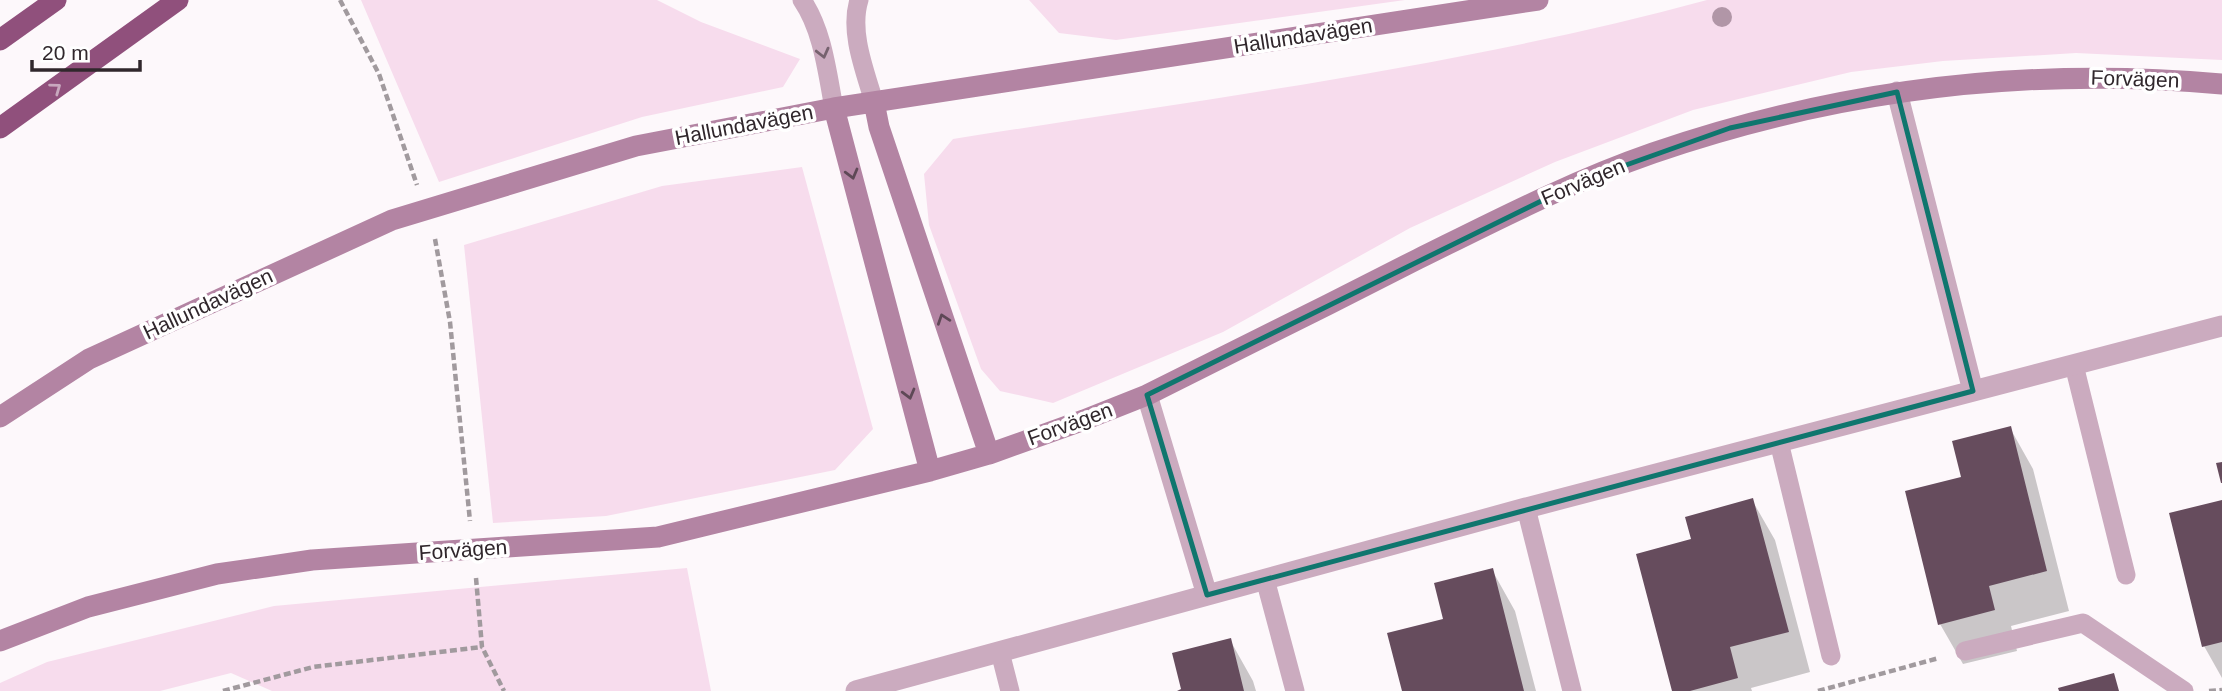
<svg xmlns="http://www.w3.org/2000/svg" width="2222" height="691" font-family="Arial,sans-serif">
  <style>
    .green { fill: #f7dced }
    .shadow { fill: #0003 }
    .building { fill: #664c5d }
    .lines { fill: none; stroke-linecap: round; stroke-linejoin: round }
    .path { stroke: #a19a9e; stroke-width: 4.5; stroke-dasharray: 7 3.5; stroke-linecap: butt }
    .lane { stroke: #cbabbf; stroke-width: 19 }
    .street { stroke: #cbabbf; stroke-width: 21 }
    .secondary { stroke: #b384a3; stroke-width: 21 }
    .highway { stroke: #90507c; stroke-width: 21 }
    .tree { fill: #b196a7 }
    .oneway { stroke: #76626e }
    .oneway2 { stroke: #c8a8be }
    .oneway3 { stroke: #5e4856 }
    .marked { fill: none; stroke: #0f766e; stroke-width: 5; stroke-linejoin: round }
    .labels { text-anchor: middle; stroke-width: 7; stroke-linejoin: round; paint-order: stroke }
    .street-label { font-size: 21px; fill: #30272c; stroke: #fff }
  </style>
  <rect width="100%" height="100%" fill="#fdf8fb"/>
  <path class="green" d="M361 0H657L701 22 800 59 783 87 642 117 439 182Z
    M1029 0H1405L1116 40 1059 33Z
    M1707 0H2222V60L2076 53 1943 61 1851 72 1693 110 1555 162 1410 228 1223 332 1053 403 1000 391 981 369 929 225 924 174 953 139C1205 99 1460 67 1707 0Z
    M802 167 873 429 835 470 606 516 493 523 464 245 662 186Z
    M687 568 711 691H272L231 673 160 691H0V683L47 662 274 606Z"/>
  <path class="shadow" d="M2010 428 2033 469 2069 611 2011 626 2017 651 1963 664 1940 624 1963 478Z
    M1752 500 1775 540 1810 672 1751 688 1752 691H1674L1693 540Z
    M2222 501V678L2204 646Z
    M1492 570 1515 611 1536 691H1403L1445 620Z
    M1230 640 1253 681 1256 691H1180Z"/>
  <path class="building" d="M2011 426 2047 571 1989 586 1995 610 1938 625 1905 491 1961 477 1952 441Z
    M2222 462V483H2221L2216 463Z
    M1753 498 1789 632 1730 647 1738 678 1690 691H1672L1636 554 1691 539 1685 517Z
    M2222 500V642L2202 647 2169 513Z
    M1493 568 1524 691H1402L1387 633 1443 619 1434 583Z
    M1231 638 1244 691H1177L1181 689 1172 653Z
    M2114 673 2119 691H2059L2058 688Z"/>
  <g class="lines">
    <path class="path" d="M340 0 379 74 417 185
      M435 239 450 322 470 521
      M476 578 482 647 504 691
      M223 691 313 667 482 647
      M1818 691 1939 658
      M2209 691 2222 690"/>
    <path class="lane" d="M802 0C823 31 827 72 834 108
      M859 0C849 32 865 71 874 102
      M2074 365 2126 575
      M1779 442 1831 656
      M1526 508 1572 691
      M1265 579 1295 691
      M1965 651 2083 623 2184 691
      M1000 652 1010 691"/>
    <path class="street" d="M1897 92 1973 391
      M1147 395 1207 595
      M856 691 1526 508 2222 326"/>
    <path class="secondary" d="M874 102 879 127 989 454
      M834 108 930 471
      M0 417 89 359 392 220 636 146 834 108 1538 0
      M0 641 88 607 217 574 312 560 658 537 930 471 989 454 1084 420 1147 395C1237 350 1328 305 1418 259 1495 221 1572 181 1653 153 1839 89 2026 66 2222 84"/>
    <path class="highway" d="M0 40 56 0
      M0 128 178 0"/>
  </g>
  <circle class="tree" cx="1722" cy="17" r="10"/>
  <defs><path id="oneway-chevron" d="M-2-3.5L2.5 0L-2 3.5" fill="none" stroke-width="1.6" stroke-linecap="round" stroke-linejoin="round" transform="scale(1.75)"/></defs>
  <use class="oneway" href="#oneway-chevron" transform="translate(823 53) rotate(76)"/>
  <use class="oneway2" href="#oneway-chevron" transform="translate(56 88) rotate(-36)"/>
  <g class="oneway3">
    <use href="#oneway-chevron" transform="translate(852 174) rotate(75)"/>
    <use href="#oneway-chevron" transform="translate(943 319) rotate(-109)"/>
    <use href="#oneway-chevron" transform="translate(909 394) rotate(75)"/>
  </g>
  <path class="marked" d="M1897 92 1973 391 1207 595 1147 395 1584 180 1730 128Z"/>
  <g class="labels">
    <g class="street-label">
      <text transform="translate(1303 36) rotate(-9)" y="7">Hallundavägen</text>
      <text transform="translate(2135 79) rotate(2)" y="7">Forvägen</text>
      <text transform="translate(744 125) rotate(-11)" y="7">Hallundavägen</text>
      <text transform="translate(1583 182) rotate(-23)" y="7">Forvägen</text>
      <text transform="translate(208 304) rotate(-25)" y="7">Hallundavägen</text>
      <text transform="translate(1070 424) rotate(-20)" y="7">Forvägen</text>
      <text transform="translate(463 550) rotate(-4)" y="7">Forvägen</text>
    </g>
  </g>
  <path d="M32 60v10h108v-10" fill="none" stroke="#30272c" stroke-width="3.5"/>
  <text x="42" y="60" font-size="21" fill="#30272c" stroke="#ffffff" stroke-width="5" paint-order="stroke">20 m</text>
</svg>
